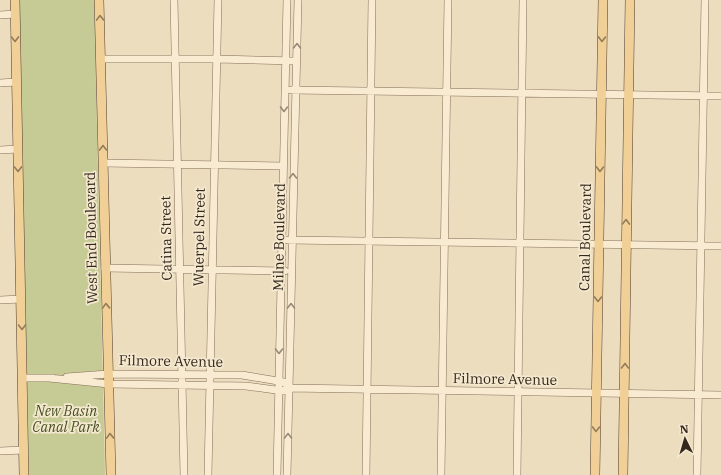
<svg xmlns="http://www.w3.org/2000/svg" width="721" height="475" font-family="'IBM Plex Serif',serif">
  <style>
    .green { fill: #c6ca94 }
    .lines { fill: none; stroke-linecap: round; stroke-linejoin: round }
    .minor-casing { stroke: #856e58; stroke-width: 8 }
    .major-casing { stroke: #523c2d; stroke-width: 10 }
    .minor { stroke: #f8ebd2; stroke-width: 7 }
    .major { stroke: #f0d097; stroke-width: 9 }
    .oneway { stroke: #927c5a }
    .oneway2 { stroke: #968977 }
    .labels { text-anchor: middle; stroke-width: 3.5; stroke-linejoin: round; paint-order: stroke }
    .street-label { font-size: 14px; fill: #34271c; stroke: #f4e8cf }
    .park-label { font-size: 14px; font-style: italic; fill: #475023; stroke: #f4e8cf }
  </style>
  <rect width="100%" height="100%" fill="#ecddbf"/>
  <path class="green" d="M19 0H94L105 475H29Z"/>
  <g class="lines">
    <defs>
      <path id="minor" d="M174 0 184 475
        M0 15 15 14
        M101 59H217L296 61
        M0 83 16 82
        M291 90 721 96
        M0 150 18 149
        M103 163 283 166
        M288 240 721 246
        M105 268 285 271
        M0 300 21 299
        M67 377 108 374 242 375 284 382 289 388
        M23 378H53
        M49 378 109 384 246 386 283 391 289 388 721 395
        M0 451 24 450
        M208 475 218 0
        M277 475 287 0
        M287 475 298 0
        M366 475 372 0
        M441 475 448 0
        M517 475 523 0
        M697 475 705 0"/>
      <path id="major" d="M15 0 24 475
        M99 0 111 475
        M595 475 603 0
        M623 475 630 0"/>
    </defs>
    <use href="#minor" class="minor-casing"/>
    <use href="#major" class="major-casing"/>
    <use href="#minor" class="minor"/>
    <use href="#major" class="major"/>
  </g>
  <defs><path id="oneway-chevron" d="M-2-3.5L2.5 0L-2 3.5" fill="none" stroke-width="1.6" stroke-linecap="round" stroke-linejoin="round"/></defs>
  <g class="oneway">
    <use href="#oneway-chevron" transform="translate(100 18) rotate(-92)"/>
    <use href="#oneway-chevron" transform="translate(15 39) rotate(89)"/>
    <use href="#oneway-chevron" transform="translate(602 39) rotate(91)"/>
    <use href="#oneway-chevron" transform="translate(103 148) rotate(-91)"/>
    <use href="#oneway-chevron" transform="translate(18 169) rotate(89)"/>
    <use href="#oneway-chevron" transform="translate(600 169) rotate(91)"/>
    <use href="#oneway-chevron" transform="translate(626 222) rotate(-89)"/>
    <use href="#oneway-chevron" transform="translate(598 299) rotate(91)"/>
    <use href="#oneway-chevron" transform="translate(106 306) rotate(-92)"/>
    <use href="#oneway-chevron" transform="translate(22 327) rotate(89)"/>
    <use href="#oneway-chevron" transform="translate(625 366) rotate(-90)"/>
    <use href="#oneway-chevron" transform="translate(596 429) rotate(91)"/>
    <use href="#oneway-chevron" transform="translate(110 436) rotate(-92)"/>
  </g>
  <g class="oneway2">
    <use href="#oneway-chevron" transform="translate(297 46) rotate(-89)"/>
    <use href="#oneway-chevron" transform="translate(284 109) rotate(91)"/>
    <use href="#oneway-chevron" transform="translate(293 176) rotate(-89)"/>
    <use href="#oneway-chevron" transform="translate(291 306) rotate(-89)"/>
    <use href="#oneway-chevron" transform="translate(279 351) rotate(91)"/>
    <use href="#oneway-chevron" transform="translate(288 436) rotate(-89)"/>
  </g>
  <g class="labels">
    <g class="street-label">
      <text transform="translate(199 237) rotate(-89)" y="5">Wuerpel Street</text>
      <text transform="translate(279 237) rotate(-89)" y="5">Milne Boulevard</text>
      <text transform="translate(585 237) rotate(-89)" y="5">Canal Boulevard</text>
      <text transform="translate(91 238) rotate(-91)" y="5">West End Boulevard</text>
      <text transform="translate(166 238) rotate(-91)" y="5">Catina Street</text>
      <text transform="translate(171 361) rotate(1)" y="5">Filmore Avenue</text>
      <text transform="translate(505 379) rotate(1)" y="5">Filmore Avenue</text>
    </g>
    <g class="park-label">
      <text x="66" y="416">New Basin<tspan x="66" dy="16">Canal Park</tspan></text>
    </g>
  </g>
  <g transform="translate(685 439) rotate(355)" stroke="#f4e8cf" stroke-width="3" paint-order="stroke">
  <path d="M0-3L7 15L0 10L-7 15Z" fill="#34271c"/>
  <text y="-6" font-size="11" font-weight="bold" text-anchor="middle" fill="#34271c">N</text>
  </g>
</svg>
